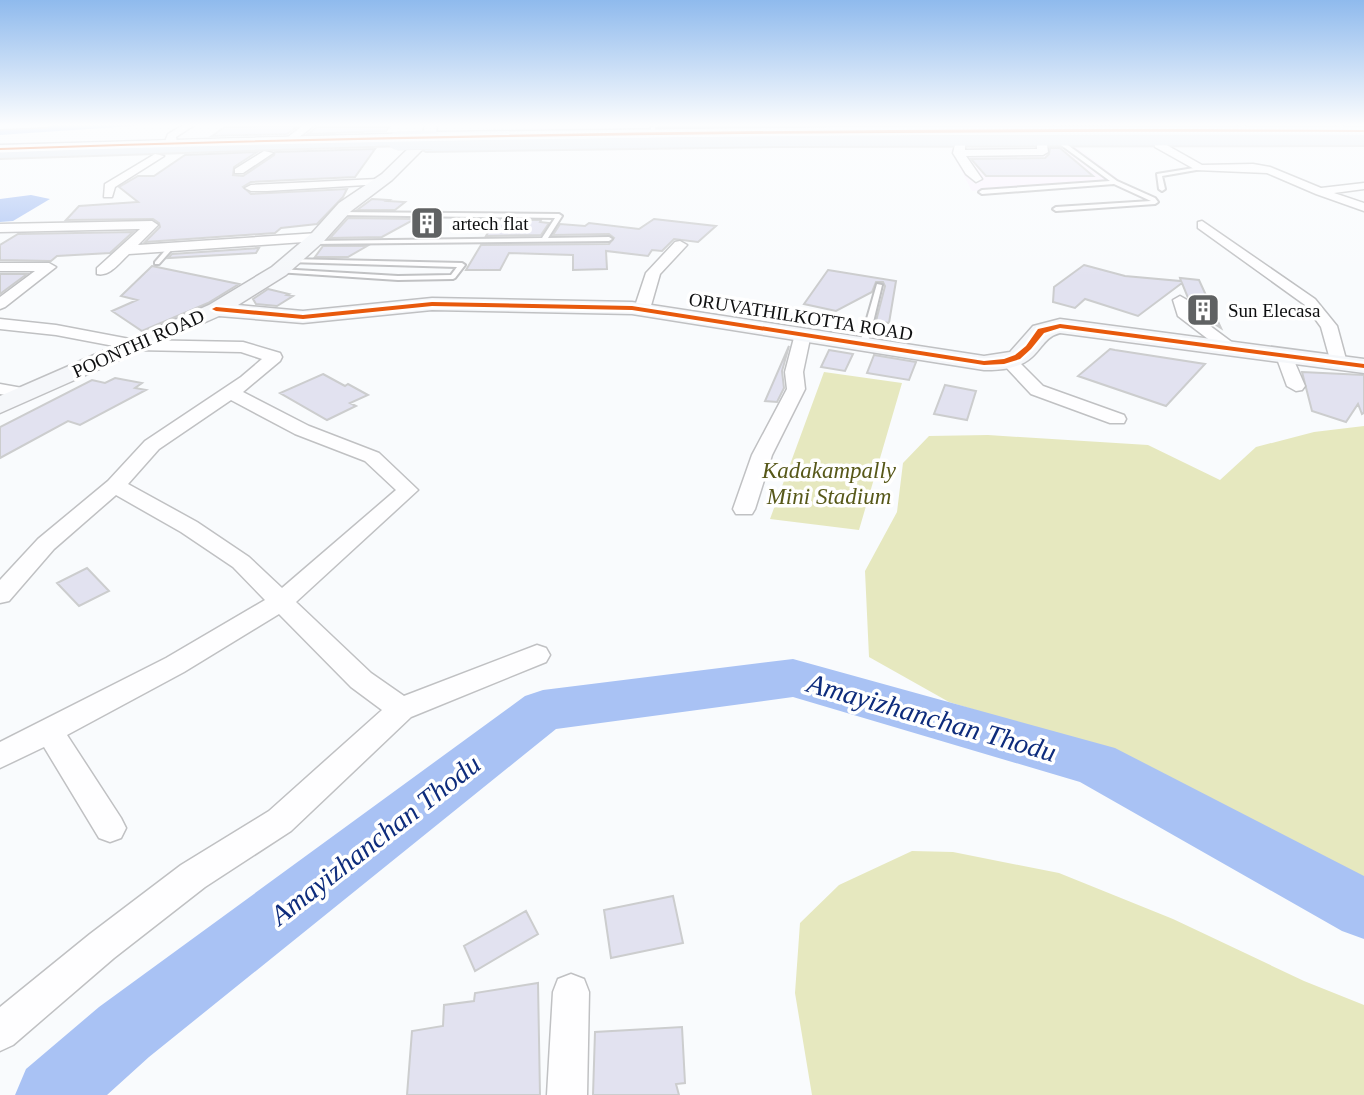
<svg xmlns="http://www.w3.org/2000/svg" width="1364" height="1095" font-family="'Times New Roman',serif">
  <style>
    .commercial { fill: #faf2fe }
    .green { fill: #e6e8bf }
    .water { fill: #a9c2f4 }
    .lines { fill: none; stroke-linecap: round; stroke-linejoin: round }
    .river { fill: #a9c2f4; fill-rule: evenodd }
    .building { fill: #e2e2f0; stroke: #cccdce; stroke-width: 2 }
    .lane-casing { stroke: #c0c1c3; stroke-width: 4 }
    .street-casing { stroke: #c0c1c3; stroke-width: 3 }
    .secondary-casing { stroke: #c0c1c3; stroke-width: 3 }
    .highway-casing { stroke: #d6d7d8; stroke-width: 4 }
    .lane { fill: #fefeff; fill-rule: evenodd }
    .street { fill: #fefeff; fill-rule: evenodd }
    .secondary { fill: #f5f7fa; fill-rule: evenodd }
    .highway { fill: #dee5ee; fill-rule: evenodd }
    .highway-bridge-casing { stroke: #d6d7d8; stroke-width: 19; stroke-linecap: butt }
    .highway-bridge { stroke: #dee5ee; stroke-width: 18 }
    .cycleway-casing { stroke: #fff; stroke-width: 5 }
    .cycleway { fill: #e8590c; fill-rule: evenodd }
    .labels { text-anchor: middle; stroke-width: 7; stroke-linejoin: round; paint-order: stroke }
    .far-poi-label { font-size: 19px; fill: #0e0f10; stroke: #fff; text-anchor: start }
    .far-street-label { font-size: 19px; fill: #0e0f10; stroke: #fff }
    .park-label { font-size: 23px; font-style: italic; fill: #575819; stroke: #fff }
    .near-water-label { font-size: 28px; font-style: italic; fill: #0e2c7c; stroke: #fff }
  </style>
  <rect width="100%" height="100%" fill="#f9fbfd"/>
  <path class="commercial" d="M534 124H986L989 126 533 131Z
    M1078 148 1121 181 972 191 950 149Z"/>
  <path class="green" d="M824 372 902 383 859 530 770 519Z
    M1364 426V882L1197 794 1081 742 949 702 869 657 865 571 897 512 903 463 929 436 988 435 1148 445 1220 480 1256 447 1314 432Z
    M912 851 953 852 1059 873 1173 919 1304 981 1364 1005V1095H812L795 993 800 923 839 885Z"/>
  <path class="water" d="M70 124H163L0 135V127Z
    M31 195 50 199 13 221 0 222V199Z"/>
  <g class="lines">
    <path class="river" d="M793 659 1115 748 1364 876V939L1342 931 1080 782 793 697 556 729 149 1057 107 1095H15L26 1069 99 1007 525 696 543 690Z"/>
  </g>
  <path class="building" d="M299 125 287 134 212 136 225 127Z
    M317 127H389L386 131 308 134Z
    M1050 148H1060L1093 176H986L971 159 1045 158 1049 154Z
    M375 149 355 177 251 182 243 187 251 194 347 189 343 197 317 224 281 228 275 233 145 242 160 227 159 223 153 219 66 220 79 206 138 202 119 187 138 176H154L185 155 257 152 234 167 233 175 243 176 274 155 275 152Z
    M372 199 389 200 387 201 405 202 395 210H357Z
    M348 218 415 219 382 237 330 238Z
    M654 219 716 226 698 242 674 239 662 251 652 250 648 256 606 251 607 269 573 270V255L509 253 500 270H466L481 245 609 244 614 238 609 234 553 235 560 224 585 226 589 223 639 229Z
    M495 220H541L540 222 549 223 541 235 486 236Z
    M133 232 110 253 57 256 51 261 0 260V245L18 234Z
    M323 246H367L348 257H315Z
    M259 248 256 253 168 258 172 254Z
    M1084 265 1125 276 1181 281 1180 278 1199 280 1221 328 1193 310 1182 283 1138 316 1085 299 1075 308 1053 302 1054 287Z
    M152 266 239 284 208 303 142 331 112 311 137 300 121 296Z
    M828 270 896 281 889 323 876 321 885 286 883 282H876L872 292 836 311 804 304Z
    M0 274H27L0 294Z
    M268 289 289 294 287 295 293 296 277 306 256 304 253 299Z
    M789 346 782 371 784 388 777 402 765 401Z
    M1110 349 1115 350 1205 364 1166 406 1078 376Z
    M829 350 853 354 845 371 821 367Z
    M874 355 916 362 909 380 867 373Z
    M1302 372 1364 375V413L1362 414 1358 404 1346 422 1312 411Z
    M323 374 345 386 348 384 368 395 350 403 356 406 327 420 280 393Z
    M115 378 142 383 135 388 146 390 80 425 68 421 0 458V427L92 380 105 383Z
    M945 385 976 391 967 420 934 414Z
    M87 568 109 591 79 606 57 583Z
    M673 896 683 943 611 958 604 910Z
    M526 911 538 934 475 971 464 946Z
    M538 983 540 1095H407L412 1031 443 1026 444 1005 474 1001 475 993Z
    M682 1027 685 1083 676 1084 679 1095H593L595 1032Z"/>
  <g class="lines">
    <defs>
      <path id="lane" d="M657 124H1109L1111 125 658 126 655 128V133H651V127Z
        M1236 124H1241L1255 130 1251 131Z
        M1334 124H1339L1353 131 1349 132Z
        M1061 143H1065L1117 181 1155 198 1158 202 1155 204 1056 211 1053 209 1056 207 1151 201 1114 184 982 194 979 192 982 190 1110 181 1061 145Z
        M1200 167 1202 169 1162 176 1165 189 1162 191 1159 189 1157 174Z
        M337 212 559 214 562 216 548 238 609 237 612 239 609 241 309 244V242L311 241 542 238 555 218 339 215 337 214Z
        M169 246 174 247 159 264H155V262Z
        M290 259 462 263 465 265 455 278 453 279 398 280 277 272 276 271 279 269 398 276 451 275 457 267 288 262 287 261Z
        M877 284 882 285 868 343 864 345 860 343Z"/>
      <path id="street" d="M0 124H52L47 127 0 129Z
        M185 124H196L176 137 177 142 164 144 168 134Z
        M305 124H316L294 141H288V137Z
        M1042 142 1047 145 1048 152 1043 155 966 156 982 179 976 182 966 174 953 153 955 145 960 142 965 145V150L1037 149V145Z
        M1155 143H1163L1202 165 1253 164 1270 167 1321 188 1364 183V189L1334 193 1364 203V211L1316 194 1267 173 1196 170 1155 147Z
        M264 151 273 153 243 173H235V169Z
        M155 154 164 156 115 187 112 197H104L105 184Z
        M378 179 382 180V184L267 191H251L245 188 251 185Z
        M152 221 158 225 138 245 318 233 324 237 318 241 129 254C120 262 110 277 97 274V268L140 229 0 232V224Z
        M1202 221 1315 299 1337 326 1347 363 1345 367 1339 368 1331 363 1321 327 1305 305 1198 228V222Z
        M680 241 687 245 660 274 650 309 647 312H637L634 309 646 273 675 242Z
        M0 263H49L56 267 5 307 0 309V297L35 271H0Z
        M1180 296 1187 300 1190 311 1237 346 1239 349 1237 352H1225L1178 316 1173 300Z
        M0 319 56 325 135 340 243 342 280 353 282 357 280 361 243 392 309 426 379 453 418 490 296 602 371 673 404 696 537 645 546 648 550 655 546 662 411 717 291 831 205 887 114 958 13 1045 0 1051V1007L90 934 181 865 269 811 382 710 351 687 279 614 184 672 67 735 121 818 126 828 121 838 110 842 99 838 44 747 0 768V742L166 658 265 600 233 567 181 532 116 495 54 549 9 601 0 603V580L38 539 108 481 145 441 241 377 262 359 241 352 135 350 56 335 0 329ZM231 400 295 434 365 461 396 490 282 588 249 557 197 522 128 484 159 449Z
        M803 329 811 334 803 372 805 389 772 455 755 509 752 514H736L733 509 752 455 787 389 785 372 795 334Z
        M1284 351 1292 356 1305 386 1302 390 1296 391 1287 386 1276 356Z
        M1010 358 1016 359 1043 386 1124 415 1126 419 1124 423H1110L1031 394 1002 363Z
        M0 384 28 389 31 393 22 398 0 394Z
        M571 974 584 979 589 992 587 1095H547L553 992 558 979Z"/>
      <path id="secondary" d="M425 124H437L436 132 852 127H1364V135H852L431 141 392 180 351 211 324 241 286 275 238 305 303 311 432 298 632 302 984 356 1010 352 1033 326 1060 319 1364 359V373L1060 333C1045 337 1043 347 1032 357 1019 369 1000 370 984 370L632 314 432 310 303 323 219 316 0 413V396L209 305 272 267 312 233 339 203 382 174 416 141 0 153V145L423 133Z"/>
      <path id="highway" d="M1364 135V145L779 146 426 151 417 146 426 141 779 136Z
        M397 136 403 137 405 141 403 145 0 158V148Z"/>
    </defs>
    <use href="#lane" class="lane-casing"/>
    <use href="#street" class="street-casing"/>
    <use href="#secondary" class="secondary-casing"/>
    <use href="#highway" class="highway-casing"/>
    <use href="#lane" class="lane"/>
    <use href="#street" class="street"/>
    <use href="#secondary" class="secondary"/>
    <use href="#highway" class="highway"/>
    <defs>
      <path id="highway-bridge" d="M397 141 432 140"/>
    </defs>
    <use href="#highway-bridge" class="highway-bridge-casing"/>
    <use href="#highway-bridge" class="highway-bridge"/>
    <defs>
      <path id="cycleway" d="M1193 129 1364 130V132C909 131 455 134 0 150V148C398 134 795 129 1193 129Z
        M432 302 632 306 984 361 1004 359 1015 355 1026 346 1038 329 1060 324 1364 364V368L1060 328 1044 333 1031 349 1020 359 1004 364 984 365 632 310 432 306 303 319 216 311 212 309 216 307 303 315Z"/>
    </defs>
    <use href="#cycleway" class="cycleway-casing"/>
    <use href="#cycleway" class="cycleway"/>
  </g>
  <linearGradient id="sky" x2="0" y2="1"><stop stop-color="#8fbaed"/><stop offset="0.45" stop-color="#fcfdfe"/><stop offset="1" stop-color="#fcfdfe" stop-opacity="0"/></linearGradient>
  <rect width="1364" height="277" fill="url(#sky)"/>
  <defs>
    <symbol id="building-square" viewBox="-11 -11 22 22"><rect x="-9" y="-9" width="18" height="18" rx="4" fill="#606263" stroke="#fff"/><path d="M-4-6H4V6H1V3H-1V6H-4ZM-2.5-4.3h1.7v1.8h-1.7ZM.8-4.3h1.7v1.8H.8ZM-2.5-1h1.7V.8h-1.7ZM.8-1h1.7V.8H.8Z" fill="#fff"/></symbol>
  </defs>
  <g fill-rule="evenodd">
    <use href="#building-square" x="408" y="204" width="38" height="38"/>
    <use href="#building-square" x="1184" y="291" width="38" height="38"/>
  </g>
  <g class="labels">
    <g class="far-poi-label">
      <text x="452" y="230">artech flat</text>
      <text x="1228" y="317">Sun Elecasa</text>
    </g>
    <g class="far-street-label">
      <text transform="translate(801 316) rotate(9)" y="7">ORUVATHILKOTTA ROAD</text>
      <text transform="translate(138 343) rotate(-24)" y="7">POONTHI ROAD</text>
    </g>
    <g class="park-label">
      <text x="829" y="478">Kadakampally<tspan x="829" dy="26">Mini Stadium</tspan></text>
    </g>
    <g class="near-water-label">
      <text transform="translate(932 717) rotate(16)" y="10">Amayizhanchan Thodu</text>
      <text transform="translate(375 839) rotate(-38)" y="10">Amayizhanchan Thodu</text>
    </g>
  </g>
</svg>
